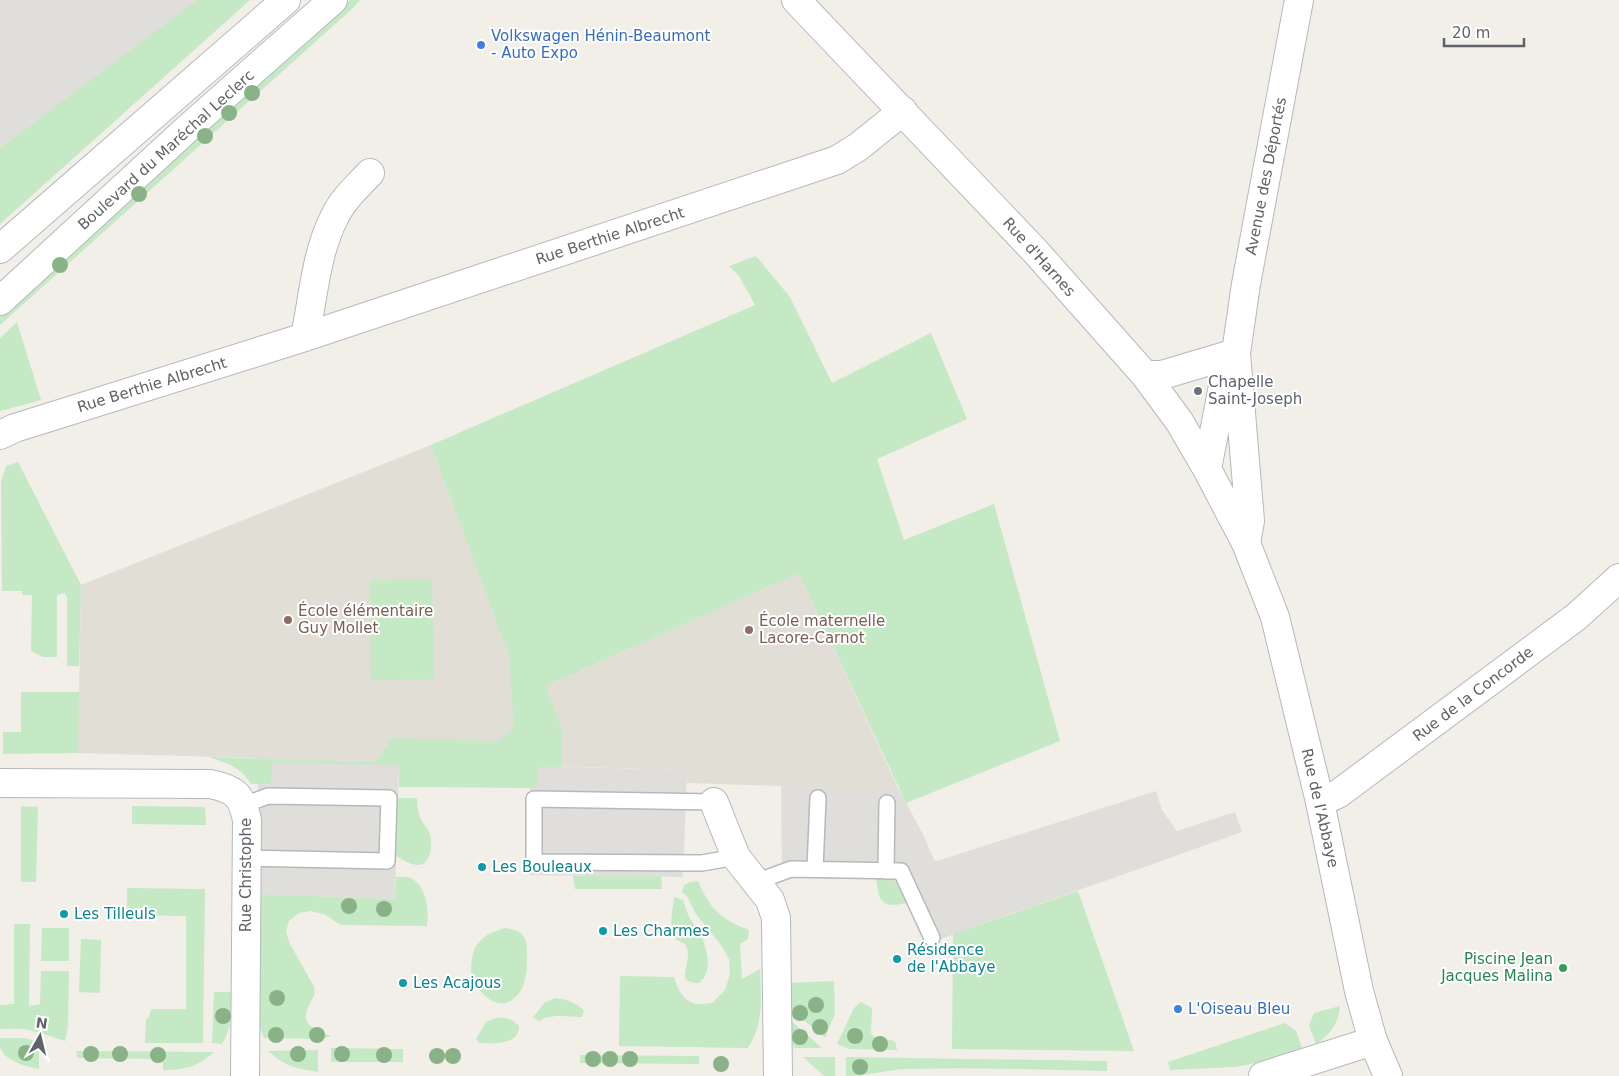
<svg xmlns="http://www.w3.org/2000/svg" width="1619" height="1076" font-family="'DejaVu Sans',sans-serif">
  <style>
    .industrial { fill: #e0deda }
    .education { fill: #e1ded6 }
    .green { fill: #c5e8c5 }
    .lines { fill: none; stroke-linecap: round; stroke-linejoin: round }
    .service-casing { stroke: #b5b8bc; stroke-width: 18 }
    .minor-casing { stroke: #b5b8bc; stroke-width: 30 }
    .tertiary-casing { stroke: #b5b8bc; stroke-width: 30 }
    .secondary-casing { stroke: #b6babf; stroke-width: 30 }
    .service { stroke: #fff; stroke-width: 15 }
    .minor { stroke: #fff; stroke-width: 28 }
    .tertiary { stroke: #fff; stroke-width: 28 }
    .secondary { stroke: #fff; stroke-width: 28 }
    .tree { fill: #89b387 }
    .shop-dot { fill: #3f7fe0; stroke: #fff; stroke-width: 2 }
    .worship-dot { fill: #6b7280; stroke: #fff; stroke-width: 2 }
    .education-dot { fill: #8d6e63; stroke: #fff; stroke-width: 2 }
    .culture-dot { fill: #0f9aa8; stroke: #fff; stroke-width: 2 }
    .leisure-dot { fill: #2e9e5b; stroke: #fff; stroke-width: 2 }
    .labels { text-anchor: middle; stroke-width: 4; stroke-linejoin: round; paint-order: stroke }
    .shop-label { font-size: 15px; fill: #366cbe; stroke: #fff; text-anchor: start }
    .street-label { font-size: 15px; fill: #5f6368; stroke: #fff }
    .worship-label { font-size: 15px; fill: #5b616d; stroke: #fff; text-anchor: start }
    .education-label { font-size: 15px; fill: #785e54; stroke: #fff; text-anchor: start }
    .culture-label { font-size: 15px; fill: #0d838f; stroke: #fff; text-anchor: start }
    .leisure-label { font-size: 15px; fill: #27864d; stroke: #fff; text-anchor: end }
  </style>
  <rect width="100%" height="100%" fill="#f1efe8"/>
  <path class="industrial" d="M0 0H198L0 148Z
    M258 758 399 762 395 899 258 894Z
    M530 766 687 770 683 877 529 875Z
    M781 786 899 790 922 832 934 860 937 861 1156 791 1162 810 1177 831 1235 812 1242 832 1139 869 967 929 926 945 901 889 888 879 782 878Z"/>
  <path class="education" d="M431 445 524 696 799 573 899 790 687 783V770L78 753 81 585Z"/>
  <path class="green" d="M197 0H250L0 224V148Z
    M350 0H360L353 8 0 325V315Z
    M756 256 790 297 832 383 931 333 967 419 877 459 904 540 994 504 1060 741 906 803 799 573 546 686 562 731V767H538L537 788 399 787V765L272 763 271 784H251C239 766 228 763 208 757L376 762 392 738 498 741 514 728 509 656 431 445 755 305 739 276 729 266Z
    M17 322 41 400 0 411V338Z
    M18 462 81 585 79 666H67V598L65 593 57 595V657H43L31 651 32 595H22V591H2L1 482 6 466Z
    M432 579 434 679 371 680 370 580Z
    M21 692H79L78 753 3 754V732H21Z
    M398 798H417C417 806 418 814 422 821 425 826 429 829 430 835 433 844 431 864 419 865 411 865 403 860 396 856Z
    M21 806 38 807 36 882H21Z
    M132 806 205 807 206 825 132 824Z
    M573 876H661L662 889H575Z
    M396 877C401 877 408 876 412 879 427 887 429 911 427 926L341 925 324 914 310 911 299 913 289 921 286 931 289 942 314 987 315 994C300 1020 302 1025 331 1036L322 1039 264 1038 257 1021 258 894 395 899Z
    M876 878C896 879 900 885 907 903 882 908 879 903 876 878Z
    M698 881C709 908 722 920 749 930L748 939 740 944 742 979 760 969C761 997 764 1023 748 1048L619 1046 620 976 674 977C677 988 683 1001 696 1004 701 1005 708 1003 712 1003L725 990 730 974 729 959 721 945 696 914 687 896 682 892 684 885 690 882Z
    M127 888 205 889 203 1043H145L146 1019 149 1017 151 1009H186V916L127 915Z
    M1078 891 1134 1051 952 1049 953 934Z
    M674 897 683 900C685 906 687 913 690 919 692 922 695 925 697 928 706 943 715 971 699 983 677 983 687 970 688 956 688 952 687 948 685 944 682 942 678 941 675 938 668 928 673 908 674 897Z
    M14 924H30L29 1006 40 1004 41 971H69L68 1026 65 1041C54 1038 44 1033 33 1031 22 1028 11 1029 0 1029V1005L14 1004Z
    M42 928H69V961H41Z
    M506 928C512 930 520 930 523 936 527 941 527 949 527 954 527 965 527 978 522 988 508 1015 484 1002 474 981 470 974 471 966 472 958 476 939 488 932 506 928Z
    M81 939 101 940 100 993 79 992Z
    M834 981 835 1013 825 1038 789 1008 790 983Z
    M214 992H233C232 1012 232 1027 222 1044L212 1043Z
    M555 998C567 999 575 1003 584 1010L582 1017C569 1017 551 1013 539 1021L533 1017 545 1002Z
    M861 1002 872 1008 871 1033 874 1037 895 1041 897 1050 850 1049 837 1044 854 1008Z
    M1340 1006C1338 1024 1331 1034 1316 1044L1309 1026 1314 1013Z
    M496 1018C506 1017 512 1019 519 1026 520 1045 492 1044 479 1043L476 1039 486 1022Z
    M788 1018 822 1048H795L790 1041Z
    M1285 1023 1296 1031 1302 1048 1262 1062 1235 1067 1170 1070 1168 1062Z
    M0 1038H24L39 1042V1069C27 1067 3 1060 0 1047 0 1044 0 1041 0 1038Z
    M331 1048 403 1049V1062H331Z
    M318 1050V1072C295 1068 286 1067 268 1051Z
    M76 1051 214 1052C196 1067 187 1070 163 1070V1059L77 1058Z
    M580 1055 699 1056V1064L580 1063Z
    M803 1057H835V1076H824Z
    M846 1057 1107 1061V1071C1042 1070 976 1067 911 1069 889 1069 868 1076 846 1076Z"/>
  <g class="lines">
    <defs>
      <path id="service" d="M714 802 534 799V862L702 863 736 857
        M244 805 268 796 389 798 387 861 247 858
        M815 869 818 798
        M886 871 887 803
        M756 882 791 869 901 871 932 938"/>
      <path id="minor" d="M305 337C313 299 316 253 334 218 342 200 357 187 370 173
        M0 435 15 428 305 337 837 160 858 147 903 111
        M0 783 210 784C235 789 242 795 247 820L245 1076
        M714 802 736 857 770 900 776 918 778 1076
        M1320 802 1338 794 1576 617 1619 578
        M1263 1076 1373 1041"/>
      <path id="tertiary" d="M796 0 1035 251 1145 375 1179 421 1207 469 1246 543 1275 617 1320 802 1359 991 1373 1041 1388 1076
        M1145 375H1162L1236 353
        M1207 469 1223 386 1233 361
        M1246 543 1250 521 1236 353 1246 284 1299 0"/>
      <path id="secondary" d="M0 249 286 0
        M0 301 187 129 333 0"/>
    </defs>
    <use href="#service" class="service-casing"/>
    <use href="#minor" class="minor-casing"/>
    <use href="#tertiary" class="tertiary-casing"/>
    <use href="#secondary" class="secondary-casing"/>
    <use href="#service" class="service"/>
    <use href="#minor" class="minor"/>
    <use href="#tertiary" class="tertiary"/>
    <use href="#secondary" class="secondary"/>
  </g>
  <g class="tree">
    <circle cx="252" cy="93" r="8"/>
    <circle cx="229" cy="113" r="8"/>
    <circle cx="205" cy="136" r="8"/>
    <circle cx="139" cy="194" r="8"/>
    <circle cx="60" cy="265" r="8"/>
    <circle cx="349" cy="906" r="8"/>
    <circle cx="384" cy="909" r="8"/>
    <circle cx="277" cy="998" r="8"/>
    <circle cx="816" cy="1005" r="8"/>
    <circle cx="800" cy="1013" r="8"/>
    <circle cx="223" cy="1016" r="8"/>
    <circle cx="820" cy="1027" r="8"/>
    <circle cx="276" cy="1035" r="8"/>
    <circle cx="317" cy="1035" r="8"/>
    <circle cx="855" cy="1036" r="8"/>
    <circle cx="800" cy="1037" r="8"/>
    <circle cx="880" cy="1044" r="8"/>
    <circle cx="26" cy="1053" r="8"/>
    <circle cx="91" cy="1054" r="8"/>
    <circle cx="120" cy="1054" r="8"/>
    <circle cx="298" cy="1054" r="8"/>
    <circle cx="342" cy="1054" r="8"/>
    <circle cx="158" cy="1055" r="8"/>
    <circle cx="384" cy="1055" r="8"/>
    <circle cx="437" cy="1056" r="8"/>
    <circle cx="453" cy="1056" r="8"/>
    <circle cx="593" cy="1059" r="8"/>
    <circle cx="610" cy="1059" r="8"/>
    <circle cx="630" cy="1059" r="8"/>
    <circle cx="721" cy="1064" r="8"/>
    <circle cx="860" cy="1067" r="8"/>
  </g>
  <g class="shop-dot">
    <circle cx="481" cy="45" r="5"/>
    <circle cx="1178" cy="1009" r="5"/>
  </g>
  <circle class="worship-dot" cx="1198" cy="391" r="5"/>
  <g class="education-dot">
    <circle cx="288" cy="620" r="5"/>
    <circle cx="749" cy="630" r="5"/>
  </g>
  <g class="culture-dot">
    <circle cx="482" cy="867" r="5"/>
    <circle cx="64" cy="914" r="5"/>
    <circle cx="603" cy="931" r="5"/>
    <circle cx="897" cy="959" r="5"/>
    <circle cx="403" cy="983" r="5"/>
  </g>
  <circle class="leisure-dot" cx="1563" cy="968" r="5"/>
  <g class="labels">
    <g class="shop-label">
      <text x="491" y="41">Volkswagen Hénin-Beaumont<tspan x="491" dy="17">- Auto Expo</tspan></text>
      <text x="1188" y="1014">L'Oiseau Bleu</text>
    </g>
    <g class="street-label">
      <text transform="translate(166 150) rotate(-42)" y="5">Boulevard du Maréchal Leclerc</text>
      <text transform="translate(1266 176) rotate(-79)" y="5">Avenue des Déportés</text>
      <text transform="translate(610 236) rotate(-18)" y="5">Rue Berthie Albrecht</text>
      <text transform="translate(1039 257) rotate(48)" y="5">Rue d'Harnes</text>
      <text transform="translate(152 385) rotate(-17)" y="5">Rue Berthie Albrecht</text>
      <text transform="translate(1473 694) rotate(-37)" y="5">Rue de la Concorde</text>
      <text transform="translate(1320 808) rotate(77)" y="5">Rue de l'Abbaye</text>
      <text transform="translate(246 875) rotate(-90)" y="5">Rue Christophe</text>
    </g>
    <g class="worship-label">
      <text x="1208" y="387">Chapelle<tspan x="1208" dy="17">Saint-Joseph</tspan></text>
    </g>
    <g class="education-label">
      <text x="298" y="616">École élémentaire<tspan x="298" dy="17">Guy Mollet</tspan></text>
      <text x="759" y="626">École maternelle<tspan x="759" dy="17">Lacore-Carnot</tspan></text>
    </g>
    <g class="culture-label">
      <text x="492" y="872">Les Bouleaux</text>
      <text x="74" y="919">Les Tilleuls</text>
      <text x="613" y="936">Les Charmes</text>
      <text x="907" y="955">Résidence<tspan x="907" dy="17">de l'Abbaye</tspan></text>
      <text x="413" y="988">Les Acajous</text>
    </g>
    <g class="leisure-label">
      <text x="1553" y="964">Piscine Jean<tspan x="1553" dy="17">Jacques Malina</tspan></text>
    </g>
  </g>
  <g transform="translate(40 1036) rotate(8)" stroke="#ffffff" stroke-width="4" paint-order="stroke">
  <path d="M0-4L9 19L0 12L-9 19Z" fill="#5f6368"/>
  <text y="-8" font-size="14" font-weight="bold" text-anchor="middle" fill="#5f6368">N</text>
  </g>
  <path d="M1444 38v8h80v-8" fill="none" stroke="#5f6368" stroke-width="2.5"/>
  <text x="1452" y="38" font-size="15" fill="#5f6368" stroke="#ffffff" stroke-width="4" paint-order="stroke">20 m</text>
</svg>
